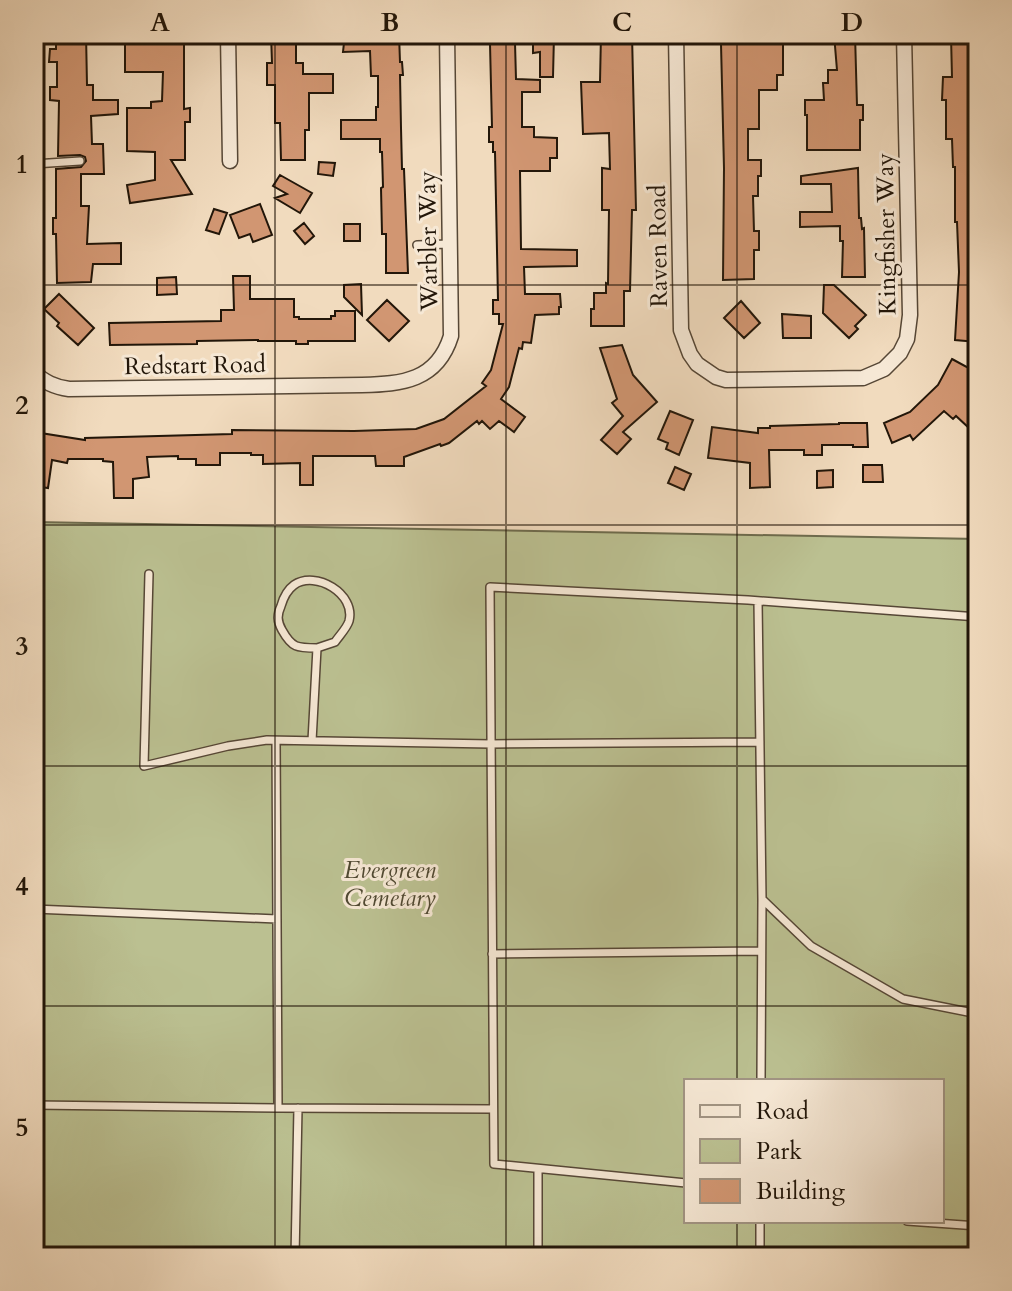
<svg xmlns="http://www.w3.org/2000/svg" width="1012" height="1291" font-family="Cardo,serif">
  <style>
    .green { fill: #bbc091; stroke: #6e6b4d; stroke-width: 2; fill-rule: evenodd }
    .building { fill: #d19672; stroke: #221609; stroke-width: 2 }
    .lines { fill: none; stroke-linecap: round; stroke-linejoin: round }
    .lane-casing { stroke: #564736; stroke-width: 10 }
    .street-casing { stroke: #564736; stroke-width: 17 }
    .lane { stroke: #f6e8d5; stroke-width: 7 }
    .street { stroke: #f6e8d5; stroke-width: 14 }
    .grid { fill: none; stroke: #221609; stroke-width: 2; stroke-opacity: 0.55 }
    .labels { text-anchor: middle; stroke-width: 6; stroke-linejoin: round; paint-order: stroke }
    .street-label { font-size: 24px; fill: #221609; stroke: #f6e8d5 }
    .park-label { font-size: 24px; font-style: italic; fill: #504932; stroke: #f6e8d5 }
    .neatline { fill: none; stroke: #221609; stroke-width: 3 }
    .grid-label { font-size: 26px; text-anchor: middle; font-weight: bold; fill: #221609 }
  </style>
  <rect width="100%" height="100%" fill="#f1dbbe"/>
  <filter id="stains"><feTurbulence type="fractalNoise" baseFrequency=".0025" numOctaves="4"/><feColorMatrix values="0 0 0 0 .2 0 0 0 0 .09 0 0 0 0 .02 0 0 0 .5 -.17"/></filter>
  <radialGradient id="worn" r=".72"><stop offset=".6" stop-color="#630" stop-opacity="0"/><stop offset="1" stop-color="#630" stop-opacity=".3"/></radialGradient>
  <path class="green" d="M34 522 978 539V1257H34ZM686 1081H942V1221H686Z"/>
  <path class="building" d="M56 34H86L87 85H93V100H118V114L91 116 92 144H103L104 174H81V206H89L87 244 121 243V264H93L91 282 57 283 56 234H53V218H56V169L81 167 86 161 85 157 80 155 58 156 59 101 50 100V87H57V62H49L50 49H56Z
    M125 34H184V109L190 108V122H185V160H171L192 194 130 203 127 185 155 180V152L127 151V108H151V102L162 101 163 72H125Z
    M271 34H296V63H303V74H333V93H309V130H305V160H281L280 123H275V85H267V63H272Z
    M345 34H399L400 62H402L403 75H400L401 128 402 169H404L408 273H386V234H382L381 188 383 187 382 152H380V139H341V120H376V107H378V76H371L370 51 343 52Z
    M601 34H632L636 210H632L630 291H624V326H591V309H594V293H606V283L608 284 609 210H602V168L610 169 609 133 583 134 581 82H600Z
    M834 34H855L857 105H863V120H860V150H807V115H805V100H824L823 83H828V70H837Z
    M533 35H554L553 77H540V52L533 53Z
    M972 35 974 77H978V125H973V154H978L977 342 955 340 959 272 957 222H955V167H953L952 139H946V100H942L943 77H952L951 36Z
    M763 36H783V75H777V90H759V129H748V160H761V176H758V196H753L754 231H759V250H754V279L723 280 724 168 721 44H763Z
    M515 43 516 79 540 80V92H522V127H534V137L557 138V158H550V171H520L521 249 577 250V266L524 267 525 294H560L561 307H559V314L535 315 531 343 523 342 522 349 519 348 509 387 501 399 525 417 514 432 499 421 490 429 482 421 479 424 477 421 449 443 441 446 440 444 404 457V466H376L375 456H313V485H300V463L263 464V455H251V453H220V465H196V459H178V456L147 457 149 477 133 479V498H114L113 462 103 461V459H68L67 463 52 460 48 488 34 486V432L85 440V438L232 434V430L354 431 416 429 444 419 486 386 482 383 491 370 503 324H499V314H493V300H498L495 152H493V142H489V127H492L490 44Z
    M319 162 335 163 333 176 318 174Z
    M858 168 859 218H861L862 229 864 228 865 277H842L843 241H840V226L800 227V212H832L831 184H801V176Z
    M280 175 312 193 300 213 275 198 287 194 273 186Z
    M260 204 272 235 253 242 250 234 239 238 230 215Z
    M214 209 227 213 219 234 206 230Z
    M304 223 314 236 305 244 294 231Z
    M344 224H360V241H344Z
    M233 276H250V299H294V317H299V319H331V316H335V311H355V341H308V344H296V341H258V340L197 341V344L110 345 109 323 221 321V310H234Z
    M176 277 177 294 157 295V278Z
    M361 284 362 315 344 297V285Z
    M824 285H834L866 315 855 326 858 329 849 338 823 313Z
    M59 294 94 328 78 345 57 326 59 323 44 309Z
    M387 300 409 321 389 341 367 320Z
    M741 301 760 323 744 338 724 318Z
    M782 314 811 316V338H783Z
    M622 345 633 375 657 402 623 432 631 439 617 454 601 440 623 416 612 403 617 399 600 348Z
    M952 359 978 373V418L969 428 956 416 953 419 944 411 913 440 910 435 892 443 884 423 910 412 938 385Z
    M670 411 693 420 679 455 666 449 668 443 658 439Z
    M839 423H867L868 447H853V445H822V455H804V450H769L770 487 750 488V463L708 458 712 427 758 433V428H770V426L839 424Z
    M863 465H882L883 482H863Z
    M675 467 691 474 684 490 668 483Z
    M833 470V487L817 488V471Z"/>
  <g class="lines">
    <defs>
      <path id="lane" d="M34 164 80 161
        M417 245 450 244
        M149 574 144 766 228 746 267 740 491 744 760 742
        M758 601 762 899 811 946 903 999 978 1014
        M276 741 278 1108 493 1109
        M312 741 317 648 335 642C339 636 347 628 349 621 356 594 316 570 294 585 287 590 283 599 281 606 277 615 277 621 282 630 292 648 297 648 317 648
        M34 909 277 919
        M492 954 761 951
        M761 1081 762 899
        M34 1105 278 1108
        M538 1169V1257
        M686 1183 494 1164 490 587 748 600 978 617
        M760 1221V1257
        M907 1221 978 1226
        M295 1257 298 1108"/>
      <path id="street" d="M228 34 230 161
        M676 34 681 330 690 354 697 364 716 377 726 380 863 378 884 369 900 353 907 339 910 315 904 34
        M34 373C45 382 54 387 69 389L362 385C402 384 437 381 451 336L447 34"/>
    </defs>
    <use href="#lane" class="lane-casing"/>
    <use href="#street" class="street-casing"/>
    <use href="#lane" class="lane"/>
    <use href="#street" class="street"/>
  </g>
  <path class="grid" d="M275 34V1257M506 34V1257M737 34V1081M34 285H978M34 525H978M34 766H978M34 1006H978M737 1221V1257"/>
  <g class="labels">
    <g class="street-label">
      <text transform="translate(886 234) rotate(-91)" y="8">Kingfisher Way</text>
      <text transform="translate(428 241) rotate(-91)" y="8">Warbler Way</text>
      <text transform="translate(658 246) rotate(-91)" y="8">Raven Road</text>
      <text transform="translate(195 365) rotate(-1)" y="8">Redstart Road</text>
    </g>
    <g class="park-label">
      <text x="390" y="878">Evergreen<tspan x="390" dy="28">Cemetary</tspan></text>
    </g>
  </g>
  <rect width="1012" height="1291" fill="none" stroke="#f1dbbe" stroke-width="88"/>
  <rect x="684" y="1079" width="260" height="144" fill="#f6e8d5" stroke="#a19483" stroke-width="2"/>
  <rect x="700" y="1105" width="40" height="12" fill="#f6e8d5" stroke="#a19483" stroke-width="2"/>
  <text x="756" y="1119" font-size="24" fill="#221609">Road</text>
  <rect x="700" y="1139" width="40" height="24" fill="#bbc091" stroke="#a19483" stroke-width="2"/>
  <text x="756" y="1159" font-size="24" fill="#221609">Park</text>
  <rect x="700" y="1179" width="40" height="24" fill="#d19672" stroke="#a19483" stroke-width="2"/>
  <text x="756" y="1199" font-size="24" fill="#221609">Building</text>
  <rect x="44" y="44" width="924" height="1203" class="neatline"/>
  <g class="grid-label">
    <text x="160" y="31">A</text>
    <text x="390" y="31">B</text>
    <text x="622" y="31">C</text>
    <text x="852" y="31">D</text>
    <text x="22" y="173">1</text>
    <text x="22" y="414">2</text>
    <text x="22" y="655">3</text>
    <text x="22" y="895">4</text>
    <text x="22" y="1136">5</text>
  </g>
  <rect width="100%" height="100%" filter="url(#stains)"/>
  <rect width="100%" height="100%" fill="url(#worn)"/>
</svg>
